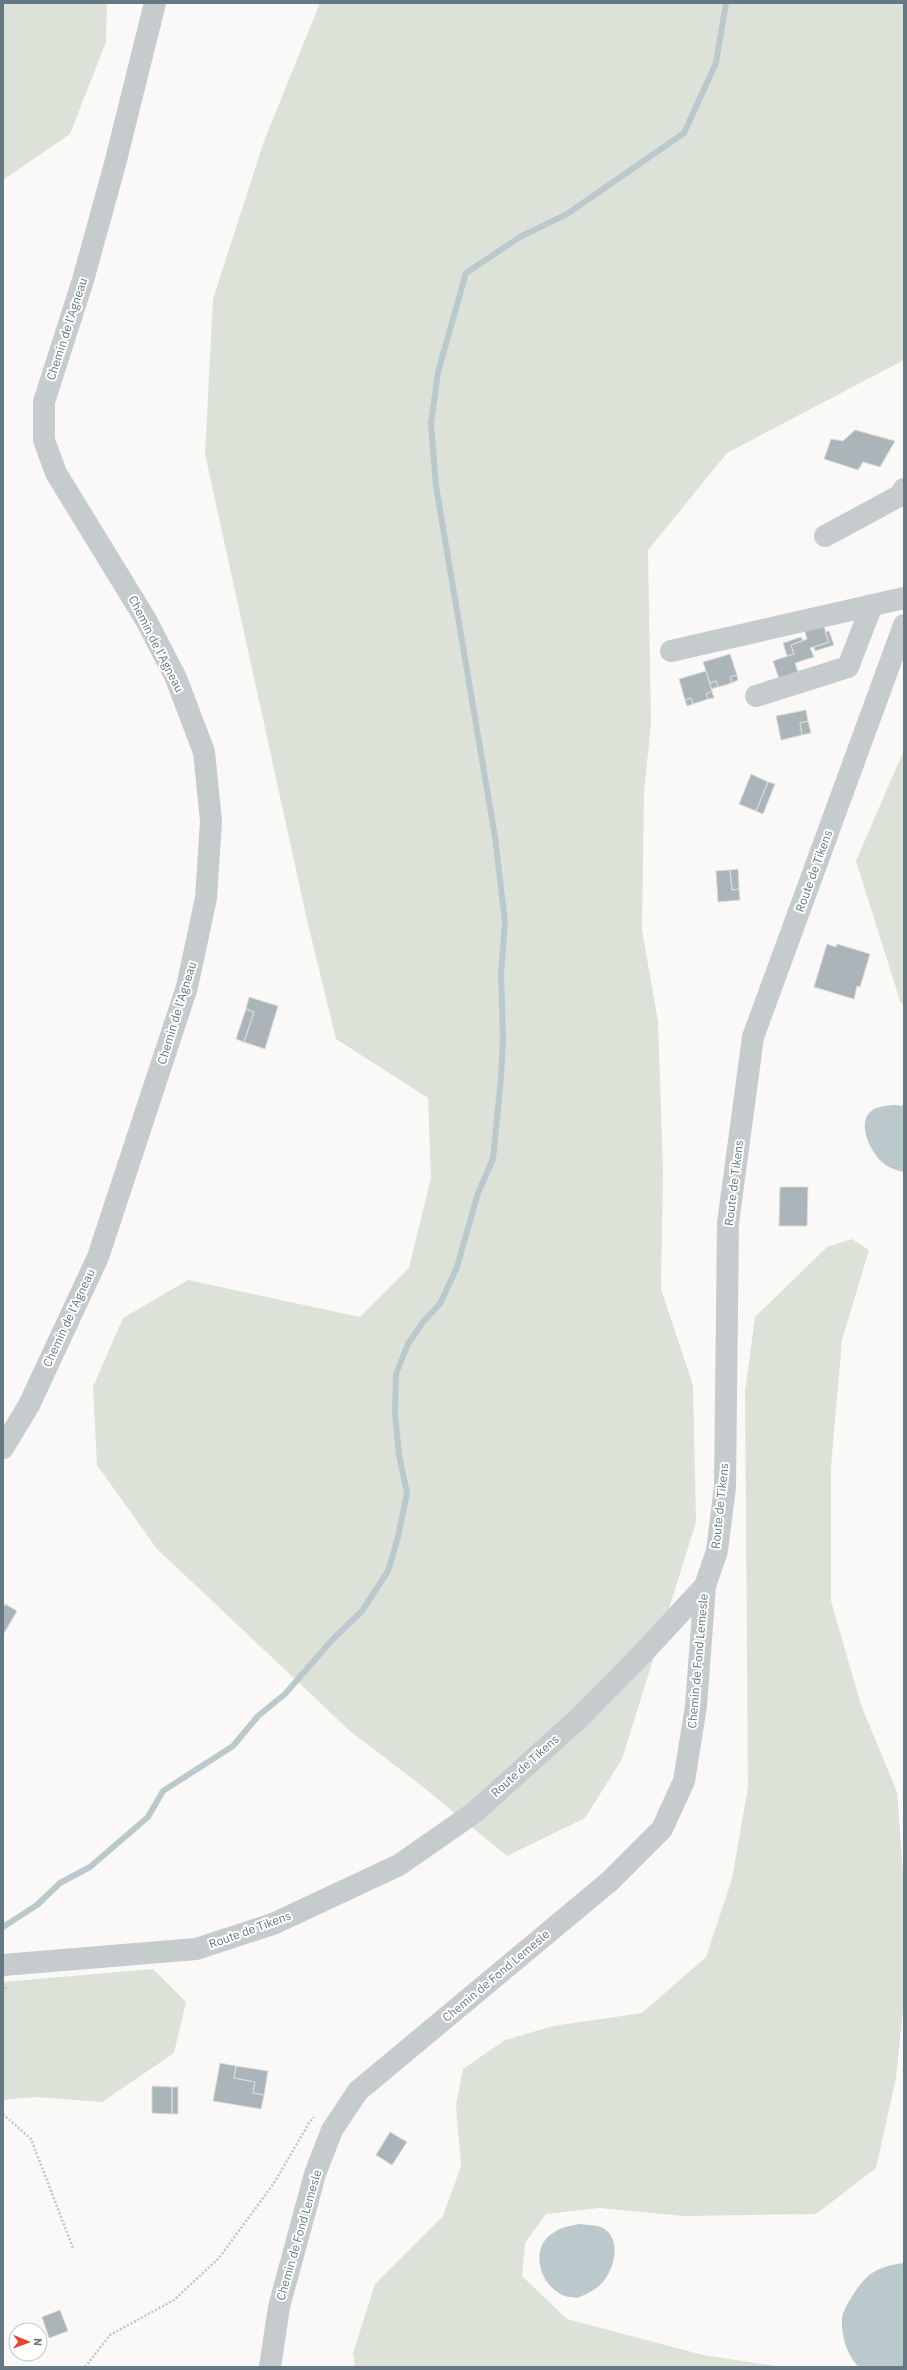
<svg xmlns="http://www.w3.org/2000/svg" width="907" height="2370" font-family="'IBM Plex Sans',sans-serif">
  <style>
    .green { fill: #dce2d8 }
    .water { fill: #bbc9cc }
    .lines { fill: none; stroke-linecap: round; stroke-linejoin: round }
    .stream { stroke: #bbc9cc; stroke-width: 6 }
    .building { fill: #aab4b9; stroke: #dcdbda }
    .path { stroke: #c2c4c6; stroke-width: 2.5; stroke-dasharray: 2 2; stroke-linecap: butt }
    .minor { stroke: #c6cbcd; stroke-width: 22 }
    .labels { text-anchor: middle; stroke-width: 4; stroke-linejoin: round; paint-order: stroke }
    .street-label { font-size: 12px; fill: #657883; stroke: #fff }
  </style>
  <rect width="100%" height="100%" fill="#faf9f7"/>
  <path class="green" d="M3 3H107L106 42 70 134 3 180Z
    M320 3H904V360L727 453 648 550 651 724 644 793 642 930 658 1021 663 1172 661 1289 693 1385 696 1522 622 1759 585 1818 507 1856 423 1787 350 1731 157 1549 97 1465 93 1387 123 1318 188 1280 360 1317 409 1268 431 1178 428 1098 336 1039 307 920 205 454 213 299 264 141Z
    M904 750V1006L900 1001 856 861Z
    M852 1239 869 1250 842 1340 831 1466V1601L861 1705 897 1792 904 1887V2000L896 2078 876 2168 816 2214 684 2216 599 2208 546 2214 525 2243 522 2276 567 2319 703 2355 783 2367H355L353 2353 375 2284 443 2216 461 2166 456 2105 463 2069 505 2040 553 2026 642 2013 706 1957 732 1879 748 1787 745 1391 755 1317 827 1247Z
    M153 1969 186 2002 174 2053 102 2102 34 2097 3 2100V1982Z"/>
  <path class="water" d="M894 1105 904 1106V1172C896 1170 888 1168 882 1162 871 1153 857 1124 870 1112 876 1106 886 1106 894 1105Z
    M579 2224C586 2225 595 2225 601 2227 623 2237 615 2270 601 2284 595 2290 585 2295 577 2298 571 2297 564 2297 559 2293 539 2282 530 2247 553 2233 561 2227 570 2226 579 2224Z
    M904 2263V2367H859C847 2357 841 2334 842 2319 842 2310 858 2286 865 2279 875 2268 890 2265 904 2263Z"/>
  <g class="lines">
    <path class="stream" d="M3 1927 37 1905 60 1883 90 1867 148 1817 163 1791 233 1746 258 1716 285 1694 332 1640 362 1611 388 1571 398 1537 407 1493 399 1455 395 1413 396 1374 408 1344 423 1322 440 1304 457 1267 478 1193 493 1159 501 1078 503 1039 501 974 505 922 495 837 436 486 431 424 438 372 466 273 520 237 567 214 684 133 716 63 726 3"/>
  </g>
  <path class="building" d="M855 430 895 441 880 467 863 462 858 470 824 459 831 439 843 441Z
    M823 623 829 642 810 648 814 657 795 663 798 672 779 679 773 661 794 654 791 645 807 639 804 629Z
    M829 631 834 645 815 651 814 647 829 642 825 632Z
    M801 637 803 641 791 645 794 654 787 656 783 643Z
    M730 654 737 675 730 677 732 683 718 687 716 681 710 683 703 662Z
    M706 671 712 691 706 694 708 699 693 704 691 698 685 700 679 679Z
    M737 675 738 680 732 683 730 677Z
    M716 681 718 687 711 689 710 683Z
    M712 691 714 698 708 699 706 694Z
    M691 698 693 704 687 706 685 700Z
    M806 710 808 721 800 723 802 735 781 740 776 716Z
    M808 721 811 733 802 735 800 723Z
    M751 774 768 782 756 811 739 804Z
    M768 782 775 784 763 814 756 811Z
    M738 869 739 889 732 890 730 870Z
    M730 870 732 890 739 889 740 900 718 902 716 871Z
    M827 944 836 947 837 944 870 954 860 987 857 986 854 999 814 987Z
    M249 997 278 1006 265 1049 244 1042 254 1012 246 1009Z
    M246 1009 254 1012 244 1042 236 1039Z
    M780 1187H808L807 1226H779Z
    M5 1604 17 1611 3 1635V1608Z
    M220 2063 236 2066 234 2078 255 2082 253 2093 264 2095 261 2109 213 2101Z
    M236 2066 268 2071 264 2095 253 2093 255 2082 234 2078Z
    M152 2086 172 2087V2114L152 2113Z
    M172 2087H178V2114H172Z
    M390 2132 407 2142 392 2165 376 2155Z
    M60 2310 68 2331 49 2338 42 2317Z"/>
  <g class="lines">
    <path class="path" d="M3 1992 7 1986
      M3 2114 31 2139 73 2248
      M85 2367 110 2335 174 2300 219 2258 274 2183 309 2123 314 2117"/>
    <path class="minor" d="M825 536 901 495 904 489
      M671 651 904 598
      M756 696 848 667 872 605
      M3 1448 29 1405 98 1257 187 987 206 898 211 821 204 752 176 678 146 620 56 473 44 440V402L83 280 115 164 155 3
      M3 1965 196 1949 273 1924 399 1865 475 1812 579 1718 643 1653 705 1586 717 1551 725 1487 728 1223 753 1037 904 625
      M270 2367 279 2307 315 2174 332 2130 358 2091 610 1881 662 1829 684 1781 696 1706 705 1586"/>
  </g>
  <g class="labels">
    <g class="street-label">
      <text transform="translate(67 329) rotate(-72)" y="4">Chemin de l’Agneau</text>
      <text transform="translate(156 644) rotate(63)" y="4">Chemin de l’Agneau</text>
      <text transform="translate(814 871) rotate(-70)" y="4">Route de Tikens</text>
      <text transform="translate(177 1013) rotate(-73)" y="4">Chemin de l’Agneau</text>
      <text transform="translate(734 1183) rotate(-83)" y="4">Route de Tikens</text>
      <text transform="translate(69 1318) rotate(-65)" y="4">Chemin de l’Agneau</text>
      <text transform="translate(720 1506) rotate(-84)" y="4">Route de Tikens</text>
      <text transform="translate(698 1661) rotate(-85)" y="4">Chemin de Fond Lemesle</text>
      <text transform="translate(525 1766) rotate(-42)" y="4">Route de Tikens</text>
      <text transform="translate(250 1930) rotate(-20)" y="4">Route de Tikens</text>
      <text transform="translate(496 1976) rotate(-40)" y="4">Chemin de Fond Lemesle</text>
      <text transform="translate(299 2235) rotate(-74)" y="4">Chemin de Fond Lemesle</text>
    </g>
  </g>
  <rect width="907" height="2370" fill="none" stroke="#657883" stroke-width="8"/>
  <g transform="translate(28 2342) rotate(91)"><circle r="19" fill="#ffffff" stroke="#c1c9cd"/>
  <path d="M0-3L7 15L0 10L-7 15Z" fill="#e4472d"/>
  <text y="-6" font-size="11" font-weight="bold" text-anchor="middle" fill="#657883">N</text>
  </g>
</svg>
